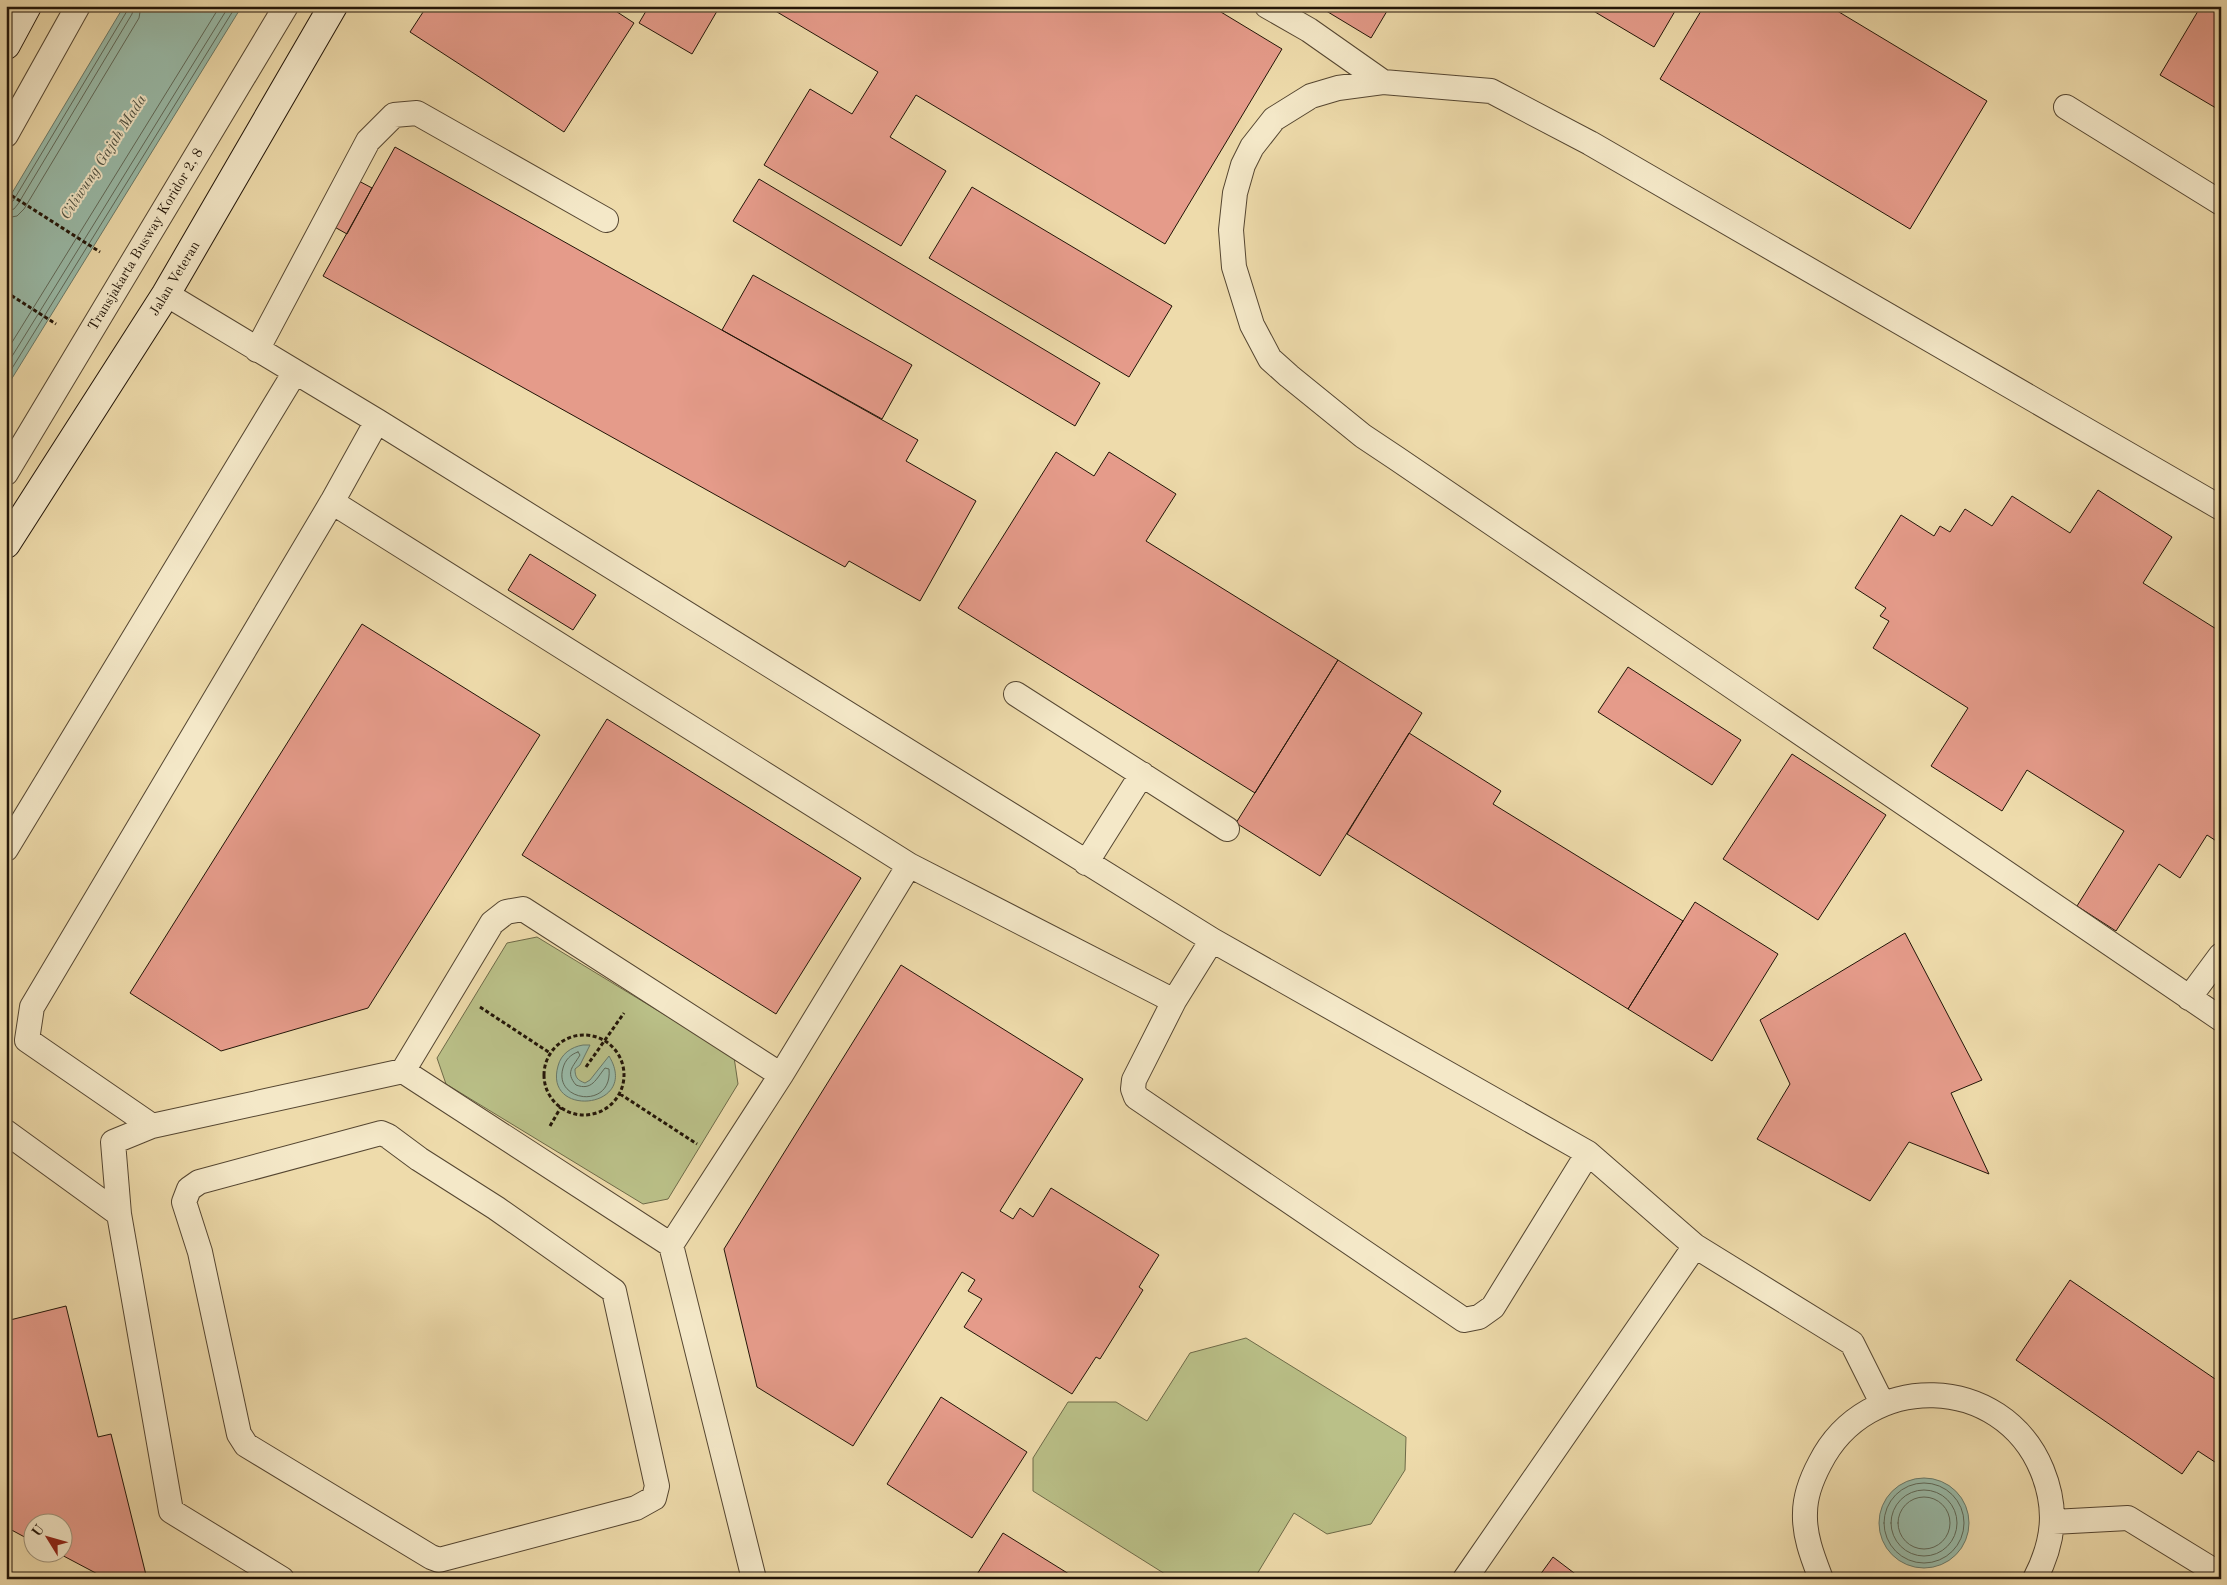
<svg xmlns="http://www.w3.org/2000/svg" width="2227" height="1585" font-family="'Old Standard TT',serif">
  <style>
    .green { fill: #bac088; stroke: #6e6a48 }
    .water { fill: #99bba9; stroke: #697969 }
    .lines { fill: none; stroke-linecap: round; stroke-linejoin: round }
    .shore { stroke: #5e6858; stroke-width: 1 }
    .building { fill: #e59b8a; stroke: #221508 }
    .service-casing { stroke: #554631; stroke-width: 26 }
    .secondary-casing { stroke: #221508; stroke-width: 30 }
    .path { stroke: #221508; stroke-width: 3; stroke-dasharray: 4 2.5; stroke-linecap: butt }
    .service { stroke: #f4e8c8; stroke-width: 24 }
    .secondary { stroke: #f4e8c8; stroke-width: 28 }
    .labels { text-anchor: middle; stroke-width: 4; stroke-linejoin: round; paint-order: stroke }
    .street-label { font-size: 14px; fill: #221508; stroke: #f4e8c8 }
    .water-label { font-size: 15px; font-style: italic; fill: #4c4f40; stroke: #f4e8c8 }
  </style>
  <rect width="100%" height="100%" fill="#eedbab"/>
  <filter id="stains"><feTurbulence type="fractalNoise" baseFrequency=".004" numOctaves="4"/><feColorMatrix values="0 0 0 0 .2 0 0 0 0 .09 0 0 0 0 .02 0 0 0 .5 -.17"/></filter>
  <radialGradient id="worn" r=".72"><stop offset=".6" stop-color="#630" stop-opacity="0"/><stop offset="1" stop-color="#630" stop-opacity=".3"/></radialGradient>
  <path class="green" d="M537 937 734 1057 738 1084 668 1199 643 1204 446 1084 437 1058 507 943Z
    M1246 1338 1406 1437 1405 1470 1371 1524 1327 1534 1294 1513 1254 1579H1173L1033 1491V1458L1068 1402H1116L1147 1421 1190 1353Z"/>
  <path class="water" d="M124 6H242L6 388V203Z
    M583 1045H590L580 1065 575 1069C575 1077 577 1080 585 1083L590 1080 609 1056C641 1109 543 1119 558 1066 561 1054 571 1047 583 1045Z
    M1879 1523a45 45 0 1 1 90 0a45 45 0 1 1-90 0Z"/>
  <g class="lines">
    <path class="shore" d="M6 204 13 201 127 11 128 6
      M6 211 14 209 18 204 132 14 134 6
      M6 218 17 216 24 209 139 18 141 6
      M6 352 220 6
      M6 366 229 6
      M6 378 236 6
      M578 1052 580 1055C573 1067 565 1072 576 1085 592 1091 596 1079 605 1068L609 1069C613 1110 553 1102 563 1068 565 1060 571 1054 578 1052Z
      M1884 1523a40 40 0 1 1 80 0a40 40 0 1 1-80 0Z
      M1891 1523a33 33 0 1 1 66 0a33 33 0 1 1-66 0Z
      M1898 1523a26 26 0 1 1 52 0a26 26 0 1 1-52 0Z"/>
  </g>
  <path class="building" d="M427 6H608L634 23 564 132 410 32Z
    M649 6H720L692 54 639 23Z
    M767 6H1211L1282 49 1165 244 916 95 890 137 946 171 901 246 764 165 810 89 852 114 878 72Z
    M1318 6H1390L1371 38Z
    M1585 6H1678L1654 47Z
    M1704 6H1829L1987 101 1910 229 1660 79Z
    M2201 6H2221V111L2160 75Z
    M395 147 918 440 906 461 976 501 920 601 849 561 845 567 323 276Z
    M340 171 372 188 347 234 315 216Z
    M759 179 1100 383 1075 426 733 221Z
    M972 187 1172 306 1129 377 929 258Z
    M753 275 912 365 882 419 722 330Z
    M1056 452 1094 476 1109 452 1176 494 1146 541 1338 660 1255 793 958 608Z
    M2098 490 2172 537 2143 583 2221 632V844L2207 835 2180 878 2159 864 2116 931 2077 906 2124 831 2027 770 2002 811 1931 766 1968 708 1873 648 1889 621 1880 616 1886 608 1855 588 1901 515 1934 536 1940 526 1950 532 1965 509 1992 526 2012 496 2070 533Z
    M530 554 596 595 573 630 508 590Z
    M362 624 540 735 368 1008 221 1051 130 993Z
    M1338 660 1422 713 1320 876 1236 823Z
    M1628 667 1741 740 1712 785 1598 712Z
    M607 719 861 878 776 1014 522 855Z
    M1409 733 1501 791 1493 804 1683 921 1628 1009 1347 834Z
    M1792 754 1886 815 1818 920 1723 859Z
    M1695 902 1778 954 1712 1061 1628 1009Z
    M1905 933 1982 1080 1951 1093 1989 1174 1909 1142 1870 1201 1757 1139 1790 1084 1760 1020Z
    M901 965 1083 1079 1000 1211 1013 1219 1020 1208 1033 1217 1051 1188 1159 1255 1139 1287 1143 1290 1100 1359 1096 1357 1072 1394 964 1327 982 1299 968 1291 975 1280 962 1272 853 1446 757 1387 724 1249Z
    M2070 1280 2221 1383V1466L2198 1451 2182 1474 2016 1360Z
    M66 1306 98 1437 111 1434 147 1579H107L56 1552H62V1522H32V1541L6 1527V1321Z
    M941 1397 1027 1452 972 1538 887 1484Z
    M1003 1533 1077 1579H974Z
    M1553 1557 1582 1579H1537Z"/>
  <g class="lines">
    <defs>
      <path id="service" d="M1267 6 1309 30 1383 82
        M2066 107 2221 203
        M6 135 78 6
        M166 294 377 421 1212 940 1588 1153 1695 1246 1852 1343 1882 1403
        M257 350 368 141 394 115 417 113 606 220
        M6 473 286 6
        M332 502 909 865 1174 1001
        M2221 508 1590 143 1491 91 1383 82 1338 88 1311 96 1274 119 1252 147 1243 165 1235 193 1231 230 1234 267 1252 325 1270 359 1289 376 1363 436 1396 458 2221 1019
        M1016 694 1227 829
        M6 849 295 372
        M1086 863 1142 774
        M1212 940 1174 1001 1134 1080 1133 1089 1136 1097 1464 1320 1479 1317 1493 1307 1588 1153
        M2189 998 2221 955
        M403 1071 492 923 506 912 523 909 781 1075
        M152 1126 27 1040 32 1007 332 502 377 421
        M6 1132 119 1214
        M381 1133 388 1136 419 1159 496 1208 614 1291 657 1486 654 1498 636 1508 439 1560 431 1557 246 1445 239 1434 200 1252 184 1202 189 1189 199 1182Z
        M2053 1522 2128 1518 2221 1575
        M282 1579 171 1511 119 1214 113 1142 152 1126 403 1071 671 1245
        M754 1579 671 1245 781 1075 909 865
        M1465 1579 1695 1246
        M1821 1579C1813 1558 1804 1536 1805 1513 1805 1496 1812 1478 1820 1463 1867 1370 2002 1373 2042 1470 2058 1509 2054 1542 2035 1579"/>
      <path id="secondary" d="M6 45 27 6
        M6 544 166 294 333 6"/>
    </defs>
    <use href="#service" class="service-casing"/>
    <use href="#secondary" class="secondary-casing"/>
    <path class="path" d="M6 192 100 252
      M6 292 56 324
      M480 1007 550 1053
      M544 1075a40 40 0 1 1 80 0a40 40 0 1 1-80 0Z
      M586 1067 624 1013
      M620 1094 697 1144
      M550 1126 561 1107"/>
    <use href="#service" class="service"/>
    <use href="#secondary" class="secondary"/>
  </g>
  <g class="labels">
    <g class="street-label">
      <text transform="translate(145 239) rotate(-59)" y="5">Transjakarta Busway Koridor 2, 8</text>
      <text transform="translate(174 278) rotate(-59)" y="5">Jalan Veteran</text>
    </g>
    <g class="water-label">
      <text transform="translate(103 157) rotate(-57)" y="5">Ciliwung Gajah Mada</text>
    </g>
  </g>
  <rect width="2227" height="1585" fill="none" stroke="#eedbab" stroke-width="25"/>
  <rect x="8" y="8" width="2212" height="1570" fill="none" stroke="#221508" stroke-width="2.5"/>
  <rect x="12" y="12" width="2202" height="1560" fill="none" stroke="#221508"/>
  <g transform="translate(48 1538) rotate(307)"><circle r="24" fill="#f4e8c8" stroke="#a0947b"/>
  <path d="M0-4L9 19L0 12L-9 19Z" fill="#8f2418"/>
  <text y="-8" font-size="14" font-weight="bold" text-anchor="middle" fill="#221508">U</text>
  </g>
  <rect width="100%" height="100%" filter="url(#stains)"/>
  <rect width="100%" height="100%" fill="url(#worn)"/>
</svg>
